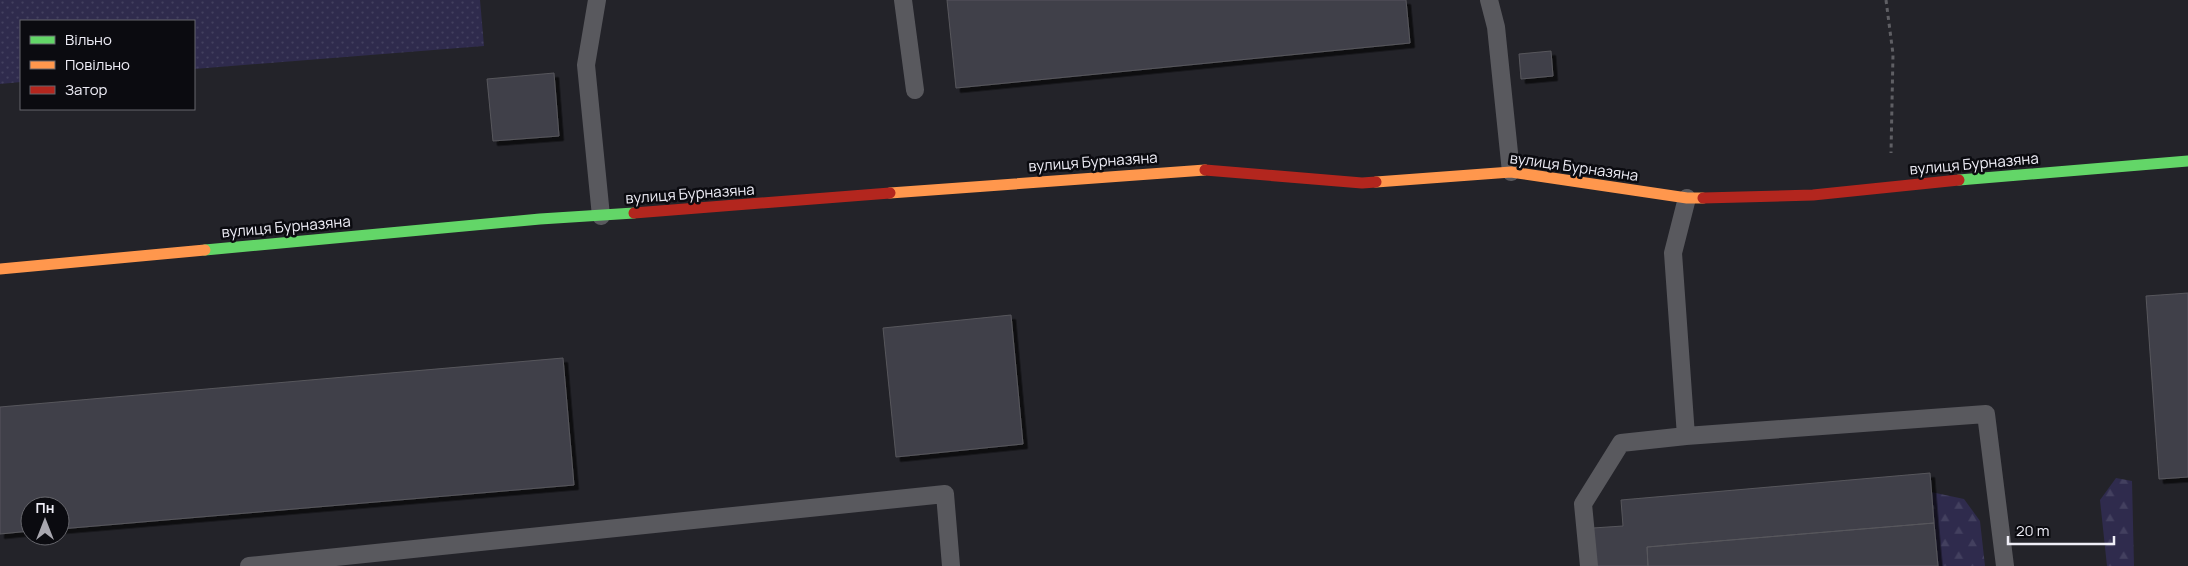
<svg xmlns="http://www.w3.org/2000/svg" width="2188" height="566" font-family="Manrope,sans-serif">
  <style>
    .grass { fill: url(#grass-dots) }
    .forest { fill: url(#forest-firs) }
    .building { fill: #403f4a; stroke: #57575c; filter: url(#shadow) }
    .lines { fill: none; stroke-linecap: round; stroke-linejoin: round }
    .path { stroke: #5f5f64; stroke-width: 3; stroke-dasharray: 4 4; stroke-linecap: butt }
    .lane { stroke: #59595e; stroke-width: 18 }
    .fast { stroke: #63d668; stroke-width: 11 }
    .slow { stroke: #ff974d; stroke-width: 11 }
    .jam { stroke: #b3261e; stroke-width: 11 }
    .labels { text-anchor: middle; stroke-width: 5; stroke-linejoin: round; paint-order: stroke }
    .street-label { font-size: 15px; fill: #efeef7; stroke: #0b0b10 }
  </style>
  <defs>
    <pattern id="grass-dots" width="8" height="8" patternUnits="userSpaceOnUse" patternTransform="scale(1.25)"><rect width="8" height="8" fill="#2f2b4d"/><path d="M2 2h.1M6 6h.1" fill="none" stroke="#43405f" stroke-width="1.8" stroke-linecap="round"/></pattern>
    <pattern id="forest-firs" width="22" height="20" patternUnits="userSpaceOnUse" patternTransform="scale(1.25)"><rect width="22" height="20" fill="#2f2b4d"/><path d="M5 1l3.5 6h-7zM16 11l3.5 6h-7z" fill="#43405f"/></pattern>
    <filter id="shadow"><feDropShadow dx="4.5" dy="4.5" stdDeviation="0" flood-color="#0009"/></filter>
  </defs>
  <rect width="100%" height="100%" fill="#232329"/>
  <path class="grass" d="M0 0H480L484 46 194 69V21H21V82L0 84Z"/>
  <path class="forest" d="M2116 478 2132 481 2134 566H2107L2100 500Z
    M1931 492 1964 499 1980 521 1985 566H1938Z"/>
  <path class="building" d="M947 0H1406L1410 43 956 88Z
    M1551 51 1553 76 1521 79 1519 54Z
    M554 73 559 136 493 141 487 79Z
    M2188 293V477L2159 479 2146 296Z
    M1011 315 1023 444 896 457 883 328Z
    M563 358 574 485 60 529V506H30V531L0 534V407Z
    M1930 473 1934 523 1647 547 1648 566H1596L1593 528 1623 526 1621 500Z
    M1934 523 1938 566H1648L1647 547Z"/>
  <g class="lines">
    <path class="path" d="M1886 0 1893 54 1891 153"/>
    <path class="lane" d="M597 0 586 65 601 216
      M903 0 915 90
      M1489 0 1496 27 1511 172
      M1686 436 1673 253 1687 198
      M249 566 945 494 951 566
      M1589 566 1583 504 1621 443 1686 436 1986 414 2005 566"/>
    <path class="fast" d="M1959 180 2188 161
      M205 250 540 219 634 213"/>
    <path class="slow" d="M1376 182 1511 172 1687 198H1703
      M890 193 1205 170
      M0 269 205 250"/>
    <path class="jam" d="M1205 170 1362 183 1376 182
      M1703 198 1813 195 1959 180
      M634 213 890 193"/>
  </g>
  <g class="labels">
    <g class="street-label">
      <text transform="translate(1093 162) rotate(-4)" y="5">вулиця Бурназяна</text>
      <text transform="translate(1974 164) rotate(-5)" y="5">вулиця Бурназяна</text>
      <text transform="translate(1574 167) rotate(8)" y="5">вулиця Бурназяна</text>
      <text transform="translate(690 194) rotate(-4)" y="5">вулиця Бурназяна</text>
      <text transform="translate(286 227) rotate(-5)" y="5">вулиця Бурназяна</text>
    </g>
  </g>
  <rect x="20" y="20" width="175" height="90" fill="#0b0b10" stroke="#66666c"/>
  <rect x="30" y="36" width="25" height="8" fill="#63d668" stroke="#66666c"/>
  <text x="65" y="45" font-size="15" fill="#efeef7">Вільно</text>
  <rect x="30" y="61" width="25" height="8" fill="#ff974d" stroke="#66666c"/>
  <text x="65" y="70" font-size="15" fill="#efeef7">Повільно</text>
  <rect x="30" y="86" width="25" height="8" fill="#b3261e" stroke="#66666c"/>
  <text x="65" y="95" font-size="15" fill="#efeef7">Затор</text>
  <g transform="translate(45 521)"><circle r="24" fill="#0b0b10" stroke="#66666c"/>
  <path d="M0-4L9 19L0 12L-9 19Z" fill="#a8a7af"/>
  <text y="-8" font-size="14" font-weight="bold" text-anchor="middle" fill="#efeef7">Пн</text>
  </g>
  <path d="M2008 536v8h106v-8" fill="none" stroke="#efeef7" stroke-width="2.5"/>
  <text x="2016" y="536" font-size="15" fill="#efeef7" stroke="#0b0b10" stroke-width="4" paint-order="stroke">20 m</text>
</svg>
